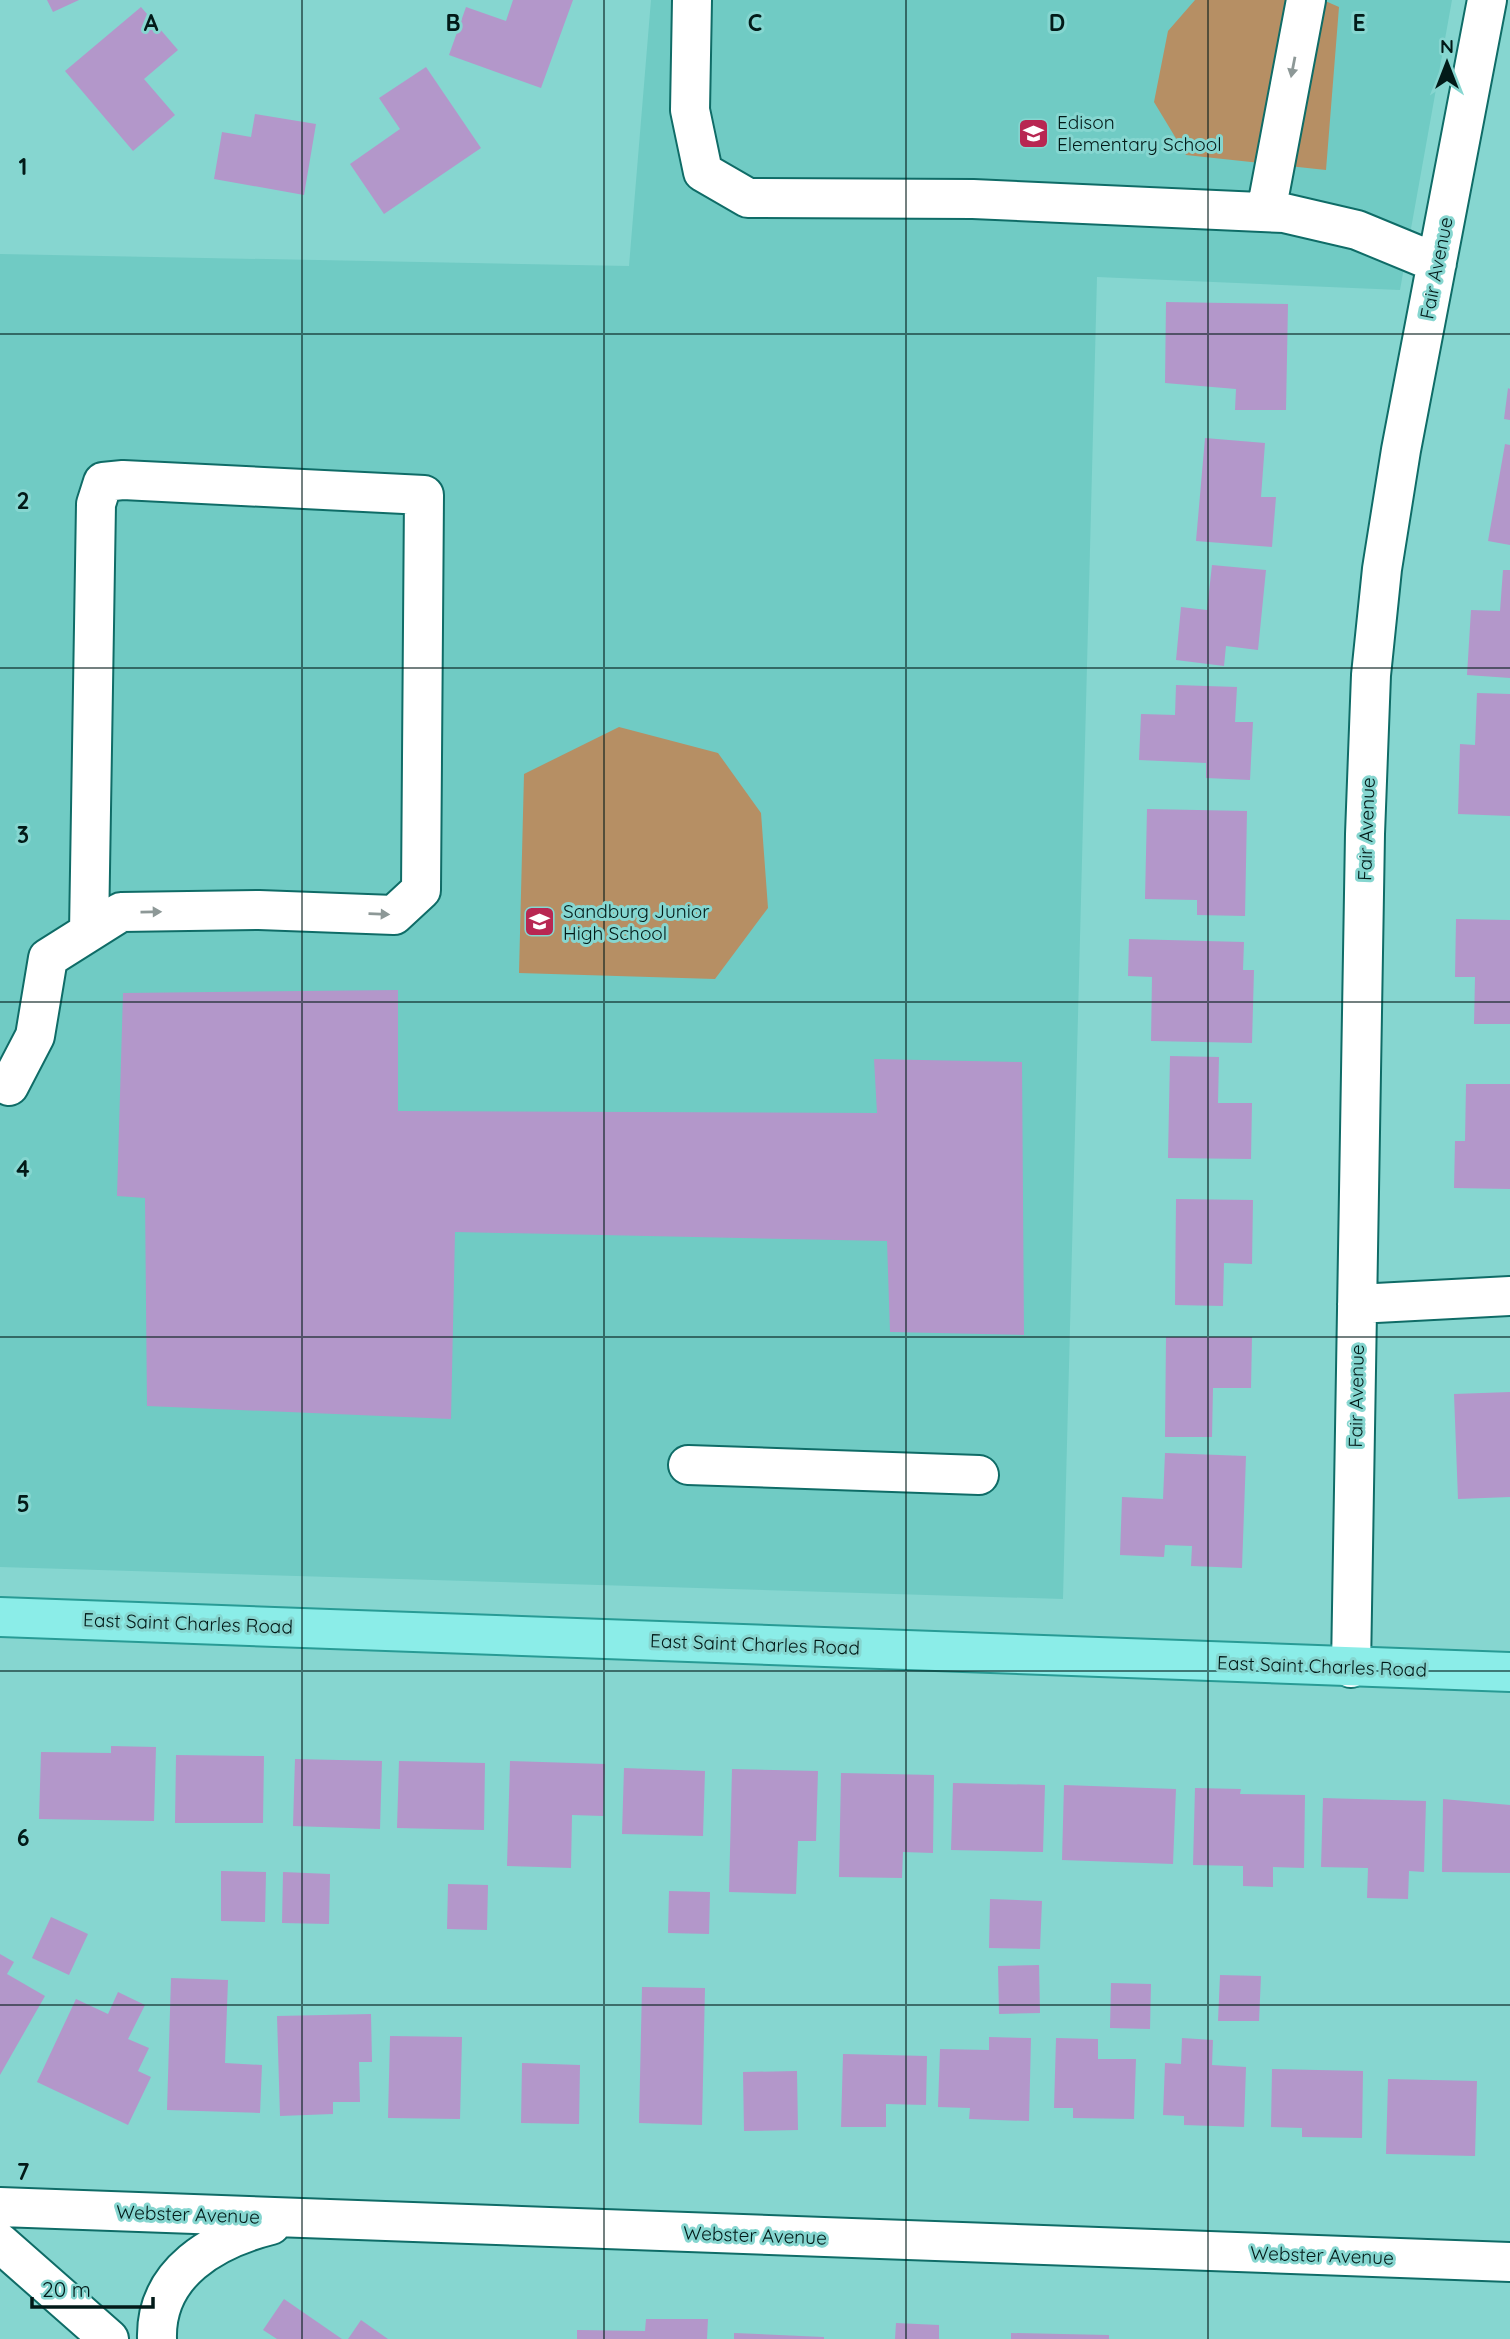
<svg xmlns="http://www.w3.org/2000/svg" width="1510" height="2339" font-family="Quicksand,sans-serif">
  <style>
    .built { fill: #70cbc4 }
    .green { fill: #b68f64 }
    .building { fill: #b397ca }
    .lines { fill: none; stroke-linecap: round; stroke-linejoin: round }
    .minor-casing { stroke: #0f6c67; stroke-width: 42 }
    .major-casing { stroke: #289b95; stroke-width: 42 }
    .minor { stroke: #fff; stroke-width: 38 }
    .major { stroke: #8bede8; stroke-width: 38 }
    .oneway { fill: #8d9897 }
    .grid { fill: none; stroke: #021a18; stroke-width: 2; stroke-opacity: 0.55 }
    .labels { text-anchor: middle; stroke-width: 6; stroke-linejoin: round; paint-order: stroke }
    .poi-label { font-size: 19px; fill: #021a18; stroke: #86d6d0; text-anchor: start }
    .street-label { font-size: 19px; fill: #021a18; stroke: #86d6d0 }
    .grid-label { font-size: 23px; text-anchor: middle; font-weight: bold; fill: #021a18; stroke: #86d6d0; stroke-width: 6; stroke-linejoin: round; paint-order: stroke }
  </style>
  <rect width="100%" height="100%" fill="#86d6d0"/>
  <path class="built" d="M651 0H1452L1400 290 1097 277 1063 1599 0 1567V254L629 266Z"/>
  <path class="green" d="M1195 0H1323L1339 7 1326 170 1186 155 1154 102 1168 31Z
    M619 727 718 753 761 813 768 908 715 979 519 973 524 774Z"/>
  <path class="building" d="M47 0H79L53 12Z
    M513 0H573L541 88 449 55 466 7 506 21Z
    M141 7 178 50 144 79 175 115 133 151 65 71Z
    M426 67 481 148 384 214 350 164 400 129 379 98Z
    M255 114 316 124 304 195 214 179 222 132 251 137Z
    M1166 302 1288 304 1286 410H1235L1236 389 1165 383Z
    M1508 388 1510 389V420L1504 419Z
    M1205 438 1265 443 1261 497H1276L1272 547 1196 541Z
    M1505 444 1510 445V545L1488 541Z
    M1212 565 1266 570 1258 650 1226 646 1224 666 1176 660 1181 607 1207 610Z
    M1503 570H1510V678L1467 675 1471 610 1500 611Z
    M1176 685 1237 687 1235 722H1253L1250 780 1206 778V763L1139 760 1141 714 1175 715Z
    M1477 693 1510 694V816L1458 814 1460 744 1475 745Z
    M1147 809 1247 811 1245 916 1197 915V900L1145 899Z
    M1456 919 1510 920V1024H1474L1475 977H1455Z
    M1129 939 1244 942 1243 970H1254L1252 1043 1151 1041 1152 977 1128 976Z
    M398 990V1111L877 1113 874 1059 1022 1062 1024 1335 890 1332 887 1241 455 1232 451 1419 147 1406 145 1198 117 1196 123 993Z
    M1170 1056 1219 1057 1218 1103H1252L1251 1159 1168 1158Z
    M1466 1084H1510V1189L1454 1188 1455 1141H1465Z
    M1176 1199 1253 1200 1252 1264 1224 1263 1223 1306 1175 1305Z
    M1166 1337H1252L1251 1388H1213L1212 1437H1165Z
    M1510 1392V1497L1458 1499 1454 1394Z
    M1165 1453 1246 1456 1242 1568 1191 1566 1192 1546 1165 1545 1164 1557 1120 1555 1122 1497 1163 1499Z
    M111 1746 156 1747 154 1821 39 1819 41 1752 111 1753Z
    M176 1755 264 1756 263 1823H175Z
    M295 1759 382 1761 380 1829 293 1826Z
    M399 1761 485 1763 484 1830 397 1828Z
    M510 1761 605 1764 603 1816 572 1815 571 1868 507 1866Z
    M624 1768 705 1771 703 1836 622 1834Z
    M732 1769 818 1771 816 1841H798L796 1894 729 1892Z
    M841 1773 934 1775 933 1853 903 1852 902 1878 839 1877Z
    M953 1783 1045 1785 1043 1852 951 1850Z
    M1064 1785 1176 1789 1173 1864 1062 1860Z
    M1195 1788 1241 1789 1240 1794 1305 1795 1304 1868 1273 1867V1887L1243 1886V1866L1193 1865Z
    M1323 1798 1426 1801 1424 1872 1409 1871 1408 1899 1367 1898 1368 1868 1321 1867Z
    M1443 1799 1510 1805V1873L1442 1872Z
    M221 1871 266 1872 265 1922 221 1921Z
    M283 1872 330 1874 329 1924 282 1923Z
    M448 1884 488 1885 487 1930 447 1929Z
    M669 1891 710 1892 709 1934 668 1933Z
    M990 1899 1042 1901 1040 1949 989 1948Z
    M51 1917 88 1934 69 1975 32 1958Z
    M0 1954 14 1962 7 1974 45 1996 0 2075Z
    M1039 1965 1040 2013 999 2014 998 1966Z
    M1220 1975 1261 1976 1259 2021H1218Z
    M171 1978 228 1980 225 2063 262 2065 260 2113 167 2110Z
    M1111 1983 1151 1984 1150 2029 1110 2028Z
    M642 1987 705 1988 702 2125 639 2123Z
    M118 1992 145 2005 128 2039 149 2048 138 2071 151 2077 128 2125 37 2082 76 1999 108 2014Z
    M371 2014 372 2062H359L360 2102H333V2114L280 2116 277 2016Z
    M390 2036 462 2037 460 2119 388 2118Z
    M989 2037 1031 2038 1029 2121 969 2119 970 2108 938 2107 940 2049 989 2050Z
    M1056 2038 1098 2039V2059H1136L1134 2119 1073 2118V2108H1054Z
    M1182 2038 1213 2040 1212 2065 1246 2067 1244 2127 1184 2125V2116L1163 2115 1165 2063 1181 2064Z
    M843 2054 927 2056 926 2105 886 2104V2127H841Z
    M522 2063 580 2065 579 2124 521 2123Z
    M1272 2069 1363 2071 1362 2138 1302 2137V2128L1271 2127Z
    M797 2071 798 2130 744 2131 743 2072Z
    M1388 2079 1477 2081 1475 2156 1386 2154Z
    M284 2299 342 2339H277L263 2330Z
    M646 2319H708L707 2339H577V2330L645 2331Z
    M361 2320 388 2339H348Z
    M896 2323 939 2325V2339H895Z
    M734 2333 824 2337V2339H734Z
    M1011 2333 1109 2335V2339H1011Z"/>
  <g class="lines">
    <defs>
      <path id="minor" d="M692 0 690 110 703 172 748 198 973 199 1284 213 1357 230 1437 263
        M1266 212 1306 0
        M9 1086 35 1036 48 958 121 912 259 910 394 915 421 890 424 495 123 480 103 482 96 504 89 932
        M1357 1304 1510 1296
        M688 1465 979 1475
        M1351 1668 1365 834 1371 675 1382 569 1401 450 1487 0
        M0 2207 1510 2262
        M0 2243 109 2339
        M157 2339C155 2272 215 2239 271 2225"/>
      <path id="major" d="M0 1617 1510 1672"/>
    </defs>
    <use href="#minor" class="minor-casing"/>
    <use href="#major" class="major-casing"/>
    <use href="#minor" class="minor"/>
    <use href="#major" class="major"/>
  </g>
  <defs><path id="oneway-solid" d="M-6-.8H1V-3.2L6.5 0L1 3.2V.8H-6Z" transform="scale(1.75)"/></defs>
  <g class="oneway">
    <use href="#oneway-solid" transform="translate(1293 67) rotate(101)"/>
    <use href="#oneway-solid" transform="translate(151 912) rotate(-1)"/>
    <use href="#oneway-solid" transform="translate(379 914) rotate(2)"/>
  </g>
  <path class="grid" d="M302 0V2339M604 0V2339M906 0V2339M1208 0V2339M0 334H1510M0 668H1510M0 1002H1510M0 1337H1510M0 1671H1510M0 2005H1510"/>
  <defs>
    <symbol id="school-square" viewBox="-11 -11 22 22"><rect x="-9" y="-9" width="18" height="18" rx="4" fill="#b82752" stroke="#86d6d0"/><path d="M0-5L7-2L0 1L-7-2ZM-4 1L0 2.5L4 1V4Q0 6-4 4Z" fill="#fff"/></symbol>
  </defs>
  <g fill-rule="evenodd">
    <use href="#school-square" x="1016" y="116" width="35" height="35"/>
    <use href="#school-square" x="522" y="904" width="35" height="35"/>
  </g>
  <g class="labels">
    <g class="poi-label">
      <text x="1057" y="129">Edison<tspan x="1057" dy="22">Elementary School</tspan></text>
      <text x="563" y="918">Sandburg Junior<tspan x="563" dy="22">High School</tspan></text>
    </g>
    <g class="street-label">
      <text transform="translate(1436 268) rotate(-79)" y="7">Fair Avenue</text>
      <text transform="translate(1366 829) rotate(-88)" y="7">Fair Avenue</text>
      <text transform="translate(1356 1396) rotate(-89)" y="7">Fair Avenue</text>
      <text transform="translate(188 1623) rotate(2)" y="7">East Saint Charles Road</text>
      <text transform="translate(755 1644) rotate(2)" y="7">East Saint Charles Road</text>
      <text transform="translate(1322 1666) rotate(2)" y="7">East Saint Charles Road</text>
      <text transform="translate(188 2214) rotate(2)" y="7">Webster Avenue</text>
      <text transform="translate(755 2235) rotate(2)" y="7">Webster Avenue</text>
      <text transform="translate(1322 2255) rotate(2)" y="7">Webster Avenue</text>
    </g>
  </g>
  <g class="grid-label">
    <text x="151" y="31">A</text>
    <text x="453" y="31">B</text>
    <text x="755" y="31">C</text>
    <text x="1057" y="31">D</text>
    <text x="1359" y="31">E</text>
    <text x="23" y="175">1</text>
    <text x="23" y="509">2</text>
    <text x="23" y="843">3</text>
    <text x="23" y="1177">4</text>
    <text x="23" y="1512">5</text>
    <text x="23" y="1846">6</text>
    <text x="23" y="2180">7</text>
  </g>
  <g transform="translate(1447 63)" stroke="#86d6d0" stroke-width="5" paint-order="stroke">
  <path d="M0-5L12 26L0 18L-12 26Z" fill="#021a18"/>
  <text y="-10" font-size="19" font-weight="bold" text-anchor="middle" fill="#021a18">N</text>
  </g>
  <path d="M32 2297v10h121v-10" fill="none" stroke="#021a18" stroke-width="3.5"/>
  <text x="42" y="2297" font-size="21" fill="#021a18" stroke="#86d6d0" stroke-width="5" paint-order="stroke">20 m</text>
</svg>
